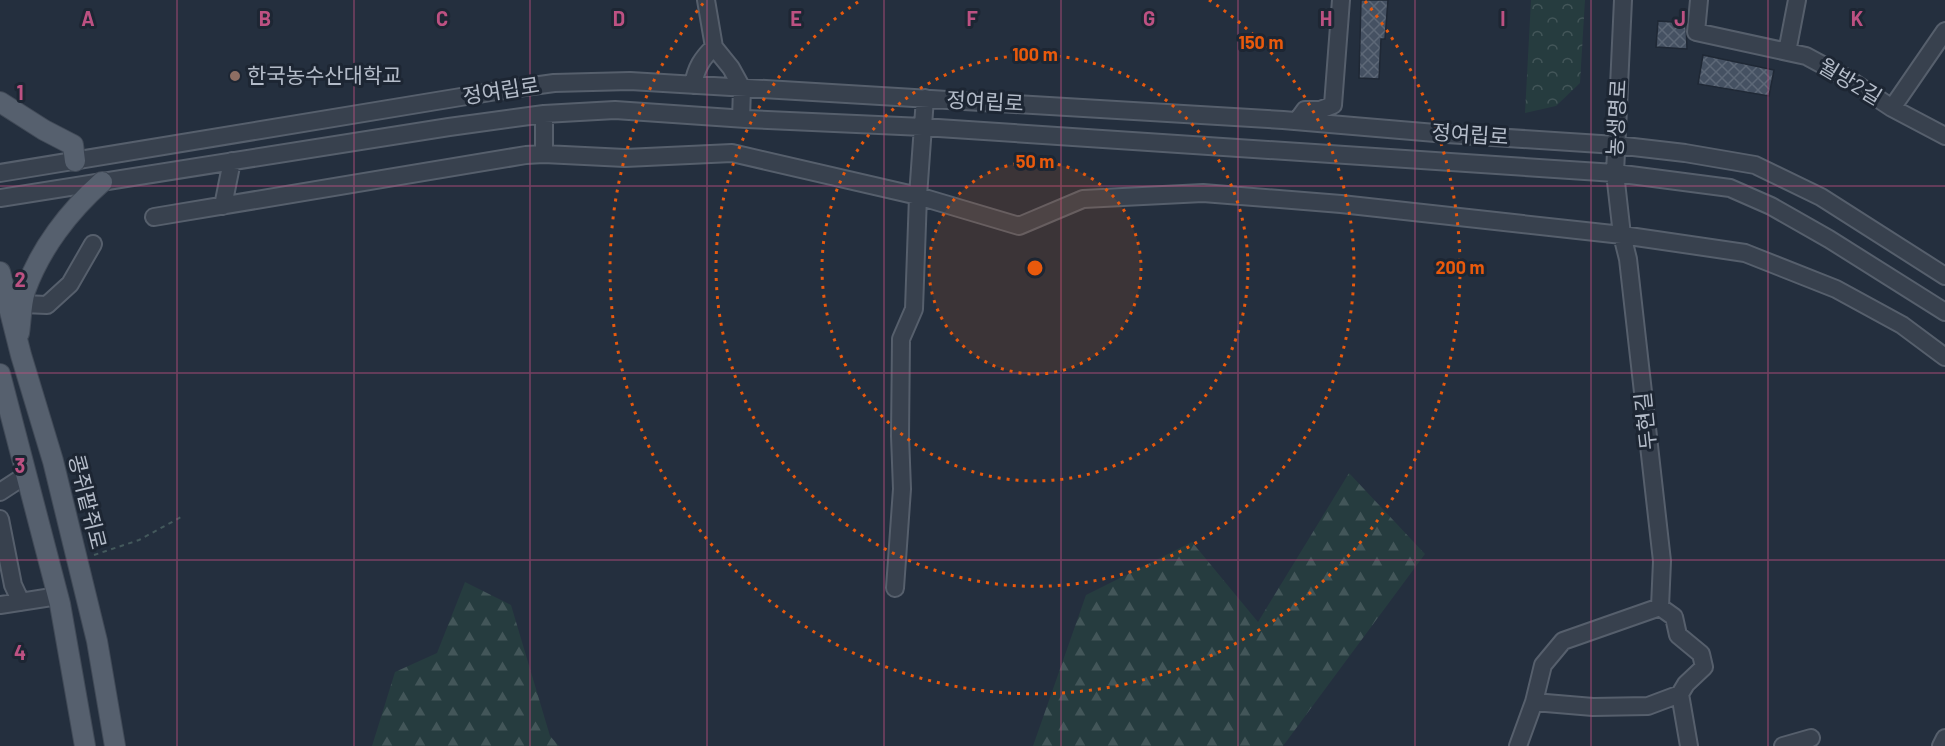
<svg xmlns="http://www.w3.org/2000/svg" width="1945" height="746" font-family="Barlow,'Noto Sans KR',sans-serif">
  <style>
    .forest { fill: url(#forest-firs) }
    .park { fill: url(#park-crowns) }
    .building { fill: url(#building-cross-hatch); stroke: #1f2835; stroke-width: 1.5 }
    .lines { fill: none; stroke-linecap: round; stroke-linejoin: round }
    .minor-casing { stroke: #565f6c; stroke-width: 20 }
    .major-casing { stroke: #414a57; stroke-width: 22 }
    .path { stroke: #44595c; stroke-width: 2; stroke-dasharray: 4.5 4.5; stroke-linecap: butt }
    .minor { stroke: #38414e; stroke-width: 16 }
    .major { stroke: #56606e; stroke-width: 20 }
    .grid { fill: none; stroke: #bd5182; stroke-width: 1.5; stroke-opacity: 0.55 }
    .ring { fill: none; stroke: #e8590c; stroke-width: 3; stroke-dasharray: 3 6 }
    .education-dot { fill: #8d6e63; stroke: #1d2633; stroke-width: 2 }
    .labels { text-anchor: middle; stroke-width: 6; stroke-linejoin: round; paint-order: stroke }
    .poi-label { font-size: 21px; fill: #b4bcc9; stroke: #1d2633; text-anchor: start }
    .street-label { font-size: 21px; fill: #b4bcc9; stroke: #1d2633 }
    .grid-label { font-size: 20px; text-anchor: middle; font-weight: bold; fill: #bd5182; stroke: #1d2633; stroke-width: 6; stroke-linejoin: round; paint-order: stroke }
    .centre { fill: #e8590c; stroke: #1d2633; stroke-width: 3 }
    .ring-label { font-size: 18px; text-anchor: middle; font-weight: bold; fill: #e8590c; stroke: #1d2633; stroke-width: 6; stroke-linejoin: round; paint-order: stroke }
  </style>
  <defs>
    <pattern id="forest-firs" width="22" height="20" patternUnits="userSpaceOnUse" patternTransform="scale(1.5)"><rect width="22" height="20" fill="#263c3f"/><path d="M5 1l3.5 6h-7zM16 11l3.5 6h-7z" fill="#435659"/></pattern>
    <pattern id="park-crowns" width="20" height="18" patternUnits="userSpaceOnUse" patternTransform="scale(1.5)"><rect width="20" height="18" fill="#263c3f"/><path d="M2 6a3 3 0 1 1 6 0M12 15a3 3 0 1 1 6 0" fill="none" stroke="#435659"/></pattern>
    <pattern id="building-cross-hatch" width="8" height="8" patternUnits="userSpaceOnUse" patternTransform="scale(1.5)"><rect width="8" height="8" fill="#455162"/><path d="M0 0l8 8M0 8l8-8" fill="none" stroke="#5d6877"/></pattern>
  </defs>
  <rect width="100%" height="100%" fill="#242f3e"/>
  <path class="forest" d="M1349 473 1425 554 1283 746H1033L1086 595 1192 542 1258 622Z
    M465 582 511 605 550 736 559 746H372L395 672 437 653Z"/>
  <path class="park" d="M1531 0H1585L1580 83 1556 106 1525 113Z"/>
  <path class="building" d="M1361 0H1388L1385 39H1381L1379 79 1359 78Z
    M1658 21 1686 23 1687 49 1656 47Z
    M1703 55 1774 70 1769 96 1698 84Z"/>
  <g class="lines">
    <defs>
      <path id="minor" d="M706 0 714 47 731 68 742 88 741 119
        M1699 0 1696 32 1806 56 1847 78 1892 108 1945 136
        M1787 52 1797 0
        M693 85C696 68 702 58 714 47
        M1333 105 1341 0
        M1892 108 1945 31
        M544 114V154L625 158 732 153 918 196 1019 226 1083 199 1203 193 1341 204 1622 235 1745 253 1836 289 1902 325 1945 357
        M1297 121 1305 110H1320L1333 105
        M0 173 497 91 554 83 630 81 1283 120 1447 134 1616 145 1685 153 1755 165 1821 197 1945 276
        M0 198 449 127 544 114 615 110 746 119 923 127 1615 173 1730 188 1771 206 1829 239 1945 312
        M223 206 232 161
        M154 217 526 155 544 154
        M23 304 47 305 70 284 93 244
        M0 492 26 475
        M0 519 13 585 21 602
        M895 588 902 489 900 436 901 339 914 309 918 196 925 98
        M0 605 58 596
        M1660 607 1674 617 1678 635 1701 654 1704 667 1686 684 1680 694 1689 746
        M1534 702 1593 707 1648 706 1680 694
        M1518 746 1534 702 1543 665 1563 641 1660 607 1662 561 1628 259 1622 235 1615 173 1623 0
        M1783 746 1811 738
        M1941 746 1945 738"/>
      <path id="major" d="M0 102 44 130 73 145 75 161
        M0 272 21 355 53 461 97 641 115 746
        M19 333C21 320 21 304 25 291 40 249 69 211 102 182
        M0 374 60 604 85 746"/>
    </defs>
    <use href="#minor" class="minor-casing"/>
    <use href="#major" class="major-casing"/>
    <path class="path" d="M94 555 139 540 183 516"/>
    <use href="#minor" class="minor"/>
    <use href="#major" class="major"/>
  </g>
  <path class="grid" d="M177 0V746M354 0V746M530 0V746M707 0V746M884 0V746M1061 0V746M1238 0V746M1415 0V746M1591 0V746M1768 0V746M0 186H1945M0 373H1945M0 560H1945"/>
  <circle cx="1035" cy="268" r="106" fill="#e8590c" fill-opacity=".12"/>
  <g class="ring">
    <circle cx="1035" cy="268" r="106"/>
    <circle cx="1035" cy="268" r="213"/>
    <path d="M1209 0A319 319 0 1 1 861 0"/>
    <path d="M1365 1A425 425 0 1 1 705 1"/>
  </g>
  <circle class="education-dot" cx="235" cy="76" r="6"/>
  <g class="labels">
    <g class="poi-label">
      <text x="247" y="83">한국농수산대학교</text>
    </g>
    <g class="street-label">
      <text transform="translate(1850 82) rotate(31)" y="7">월방2길</text>
      <text transform="translate(501 91) rotate(-9)" y="7">정여립로</text>
      <text transform="translate(985 102) rotate(3)" y="7">정여립로</text>
      <text transform="translate(1617 118) rotate(-87)" y="7">농생명로</text>
      <text transform="translate(1470 135) rotate(4)" y="7">정여립로</text>
      <text transform="translate(1646 421) rotate(-96)" y="7">두현길</text>
      <text transform="translate(87 502) rotate(76)" y="7">콩쥐팥쥐로</text>
    </g>
  </g>
  <g class="grid-label">
    <text x="88" y="26">A</text>
    <text x="265" y="26">B</text>
    <text x="442" y="26">C</text>
    <text x="619" y="26">D</text>
    <text x="796" y="26">E</text>
    <text x="972" y="26">F</text>
    <text x="1149" y="26">G</text>
    <text x="1326" y="26">H</text>
    <text x="1503" y="26">I</text>
    <text x="1680" y="26">J</text>
    <text x="1857" y="26">K</text>
    <text x="20" y="100">1</text>
    <text x="20" y="287">2</text>
    <text x="20" y="473">3</text>
    <text x="20" y="660">4</text>
  </g>
  <circle cx="1035" cy="268" r="9" class="centre"/>
  <g class="ring-label">
    <text x="1261" y="49">150 m</text>
    <text x="1035" y="61">100 m</text>
    <text x="1035" y="168">50 m</text>
    <text x="1460" y="274">200 m</text>
  </g>
</svg>
